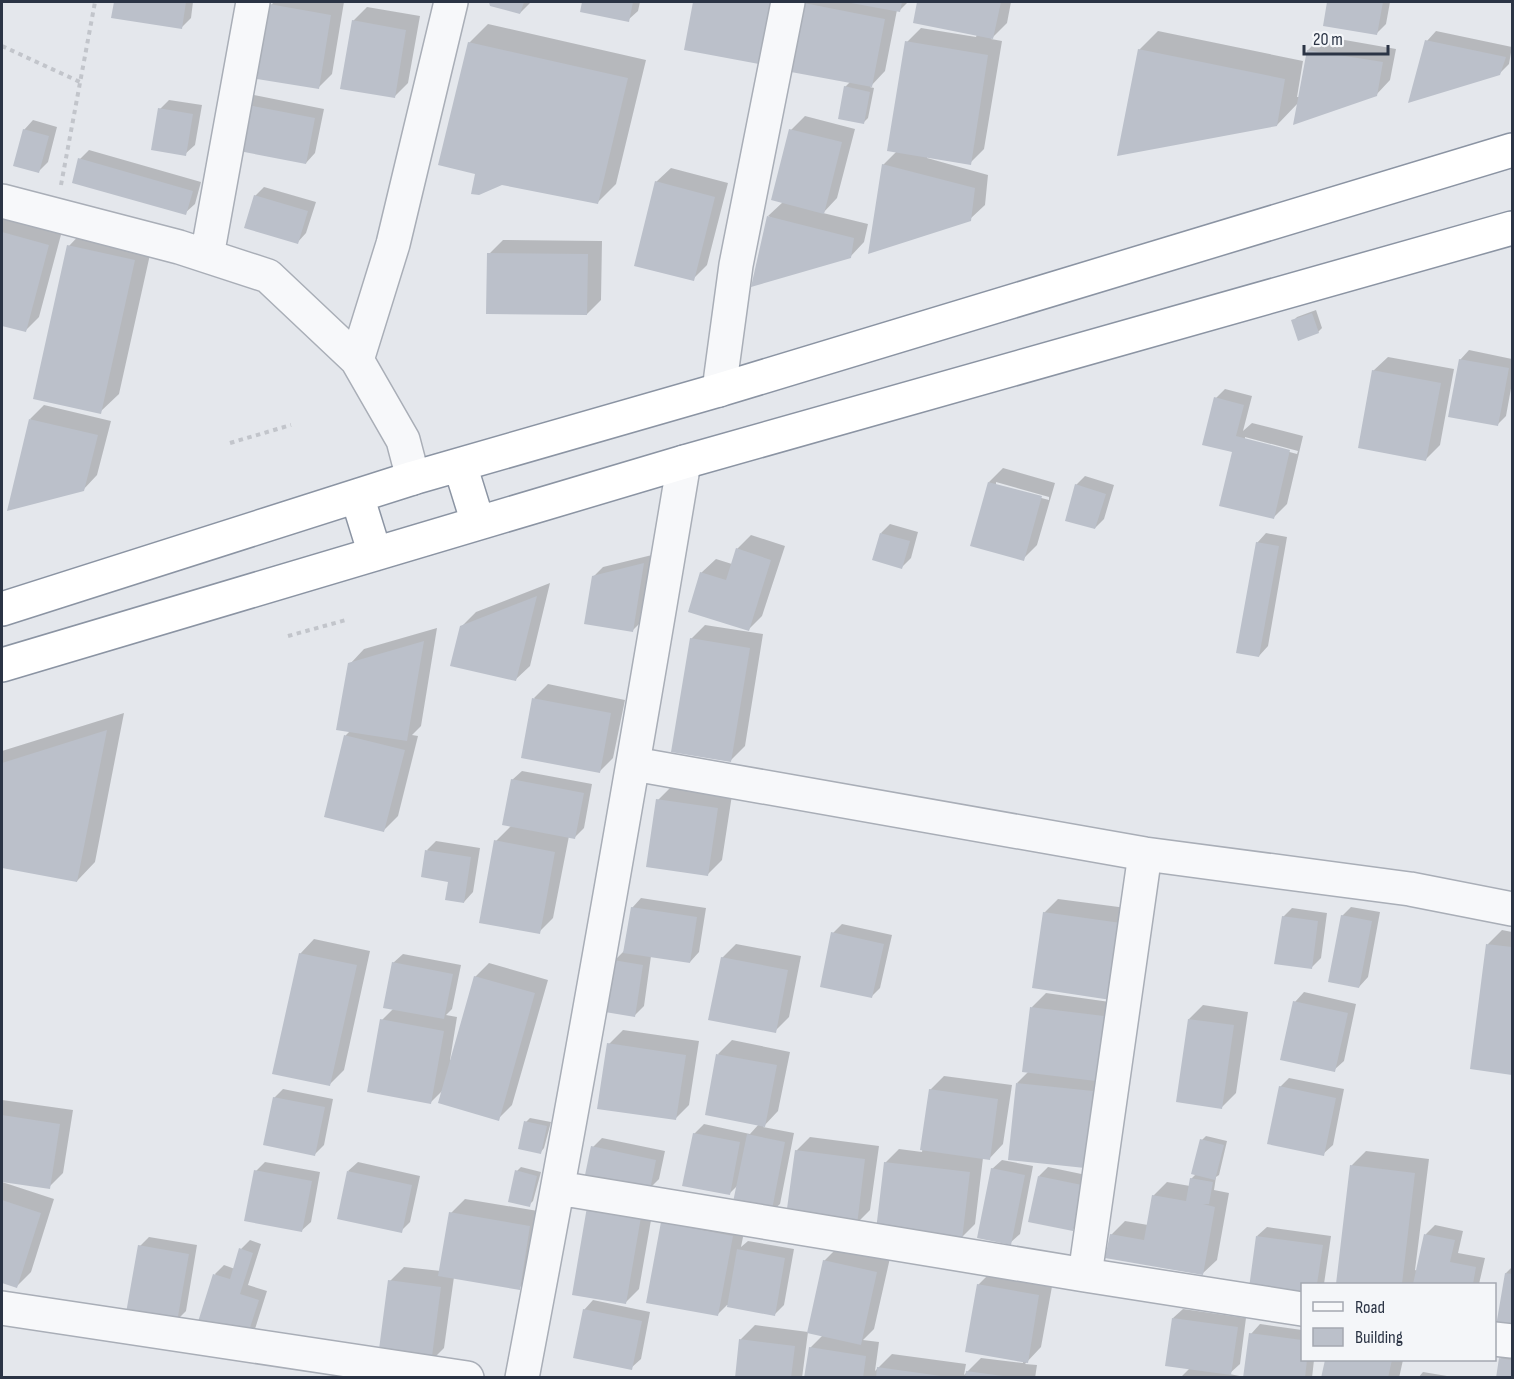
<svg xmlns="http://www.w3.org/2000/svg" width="1514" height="1379" font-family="'Sofia Sans Condensed',sans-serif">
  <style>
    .shadow { fill: #0003; fill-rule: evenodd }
    .building { fill: #bbc0ca }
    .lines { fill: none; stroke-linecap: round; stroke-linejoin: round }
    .minor-casing { stroke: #a9aeb7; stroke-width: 36 }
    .highway-casing { stroke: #8b94a3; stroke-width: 36 }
    .path { stroke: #c2c5cb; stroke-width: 4; stroke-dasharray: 4.5 4.5; stroke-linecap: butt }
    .minor { stroke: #f7f8fa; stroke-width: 33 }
    .highway { stroke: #fff; stroke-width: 33 }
  </style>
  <rect width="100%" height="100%" fill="#e4e7ec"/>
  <path class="shadow" d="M116 2H193L191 18 182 27 113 17Z
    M274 2H344L332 74 318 88 271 5Z
    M491 2H531L520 13 491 5Z
    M584 2H640L638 11 628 20 582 11Z
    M694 2H781L773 48 686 49Z
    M807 2H908L900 10H897L885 71 870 87 874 88 868 118 864 122 845 87 851 81 805 4Z
    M919 2H1011L1007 23 991 39 1002 41 984 149 970 163 927 156V158L988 175 985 205 970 219 883 165 897 151 907 42 921 28 976 37 977 34 915 21Z
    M1329 2H1390L1386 24 1376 34 1325 25Z
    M367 7 420 16 408 83 394 97 353 21Z
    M488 24 646 60 616 184 597 203 476 173 469 43Z
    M1158 31 1303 61 1297 97H1300L1308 50 1322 36 1396 49 1390 80 1376 95 1299 102 1277 125 1139 50Z
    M1436 31 1512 47 1509 64 1499 74 1427 41Z
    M254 95 324 109 315 153 306 163 245 104Z
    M169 100 202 105 195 145 185 154 160 109Z
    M805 116 855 129 837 198 823 213 868 224 864 242 850 257 768 216 783 202 791 130Z
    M33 120 57 127 48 162 39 171 24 130Z
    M89 150 201 182 195 204 185 213 80 159Z
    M671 168 728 183 707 265 693 279 656 182Z
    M264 187 316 202 306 233 297 243 255 196Z
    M2 214 62 231 39 317 25 331 2 324Z
    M87 227 153 241 119 394 100 412 69 246Z
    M503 240 602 241 601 300 587 314 489 254Z
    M1316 310 1322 328 1318 332 1293 321 1297 317Z
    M1469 350 1512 359V383L1506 416 1497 425 1460 360Z
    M1388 357 1454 369 1440 445 1426 459 1373 371Z
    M1225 389 1252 396 1243 431 1252 423 1303 436 1287 504 1273 518 1235 447 1216 398ZM1245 437 1298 451 1297 454 1245 440Z
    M44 405 111 421 97 475 83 490 30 419Z
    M1003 468 1055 483 1037 545 1023 559 989 482ZM996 482 1049 497V500L996 486Z
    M1085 476 1114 485 1104 519 1095 528 1076 485Z
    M890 524 918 532 911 558 902 567 881 533Z
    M1266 533 1287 537 1268 646 1259 656 1257 543Z
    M751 535 785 546 762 616 748 630 701 573 716 559 732 564 737 549Z
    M652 555 642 621 633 630 594 576 603 567Z
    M550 583 530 666 515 680 461 627 476 612Z
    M705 625 763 634 745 746 731 760 691 639Z
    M437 628 421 726 412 735 418 736 398 816 384 830 325 816 346 735 351 730 350 664 364 649Z
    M548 684 625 700 613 758 599 772 534 698Z
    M124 713 95 862 77 881 2 867V751Z
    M522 771 592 784 584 828 575 837 569 836 553 918 539 932 496 841 512 825V780Z
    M672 786 732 795 722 860 708 874 658 800Z
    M436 841 480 848 473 892 464 902 450 880 427 850Z
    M641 898 706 908 699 952 690 962 651 956 644 1006 634 1016 615 960 624 951 632 908Z
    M1058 899 1134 909 1124 984 1044 913Z
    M1351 907 1380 912 1368 977 1359 987 1342 916Z
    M1292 908 1327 913 1321 958 1311 968 1283 917Z
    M842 924 892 935 880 988 871 997 833 933Z
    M1502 930 1512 932V1073L1472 1068 1488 944Z
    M314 939 370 951 344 1070 330 1084 300 954Z
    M736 944 801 956 789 1017 775 1031 722 958Z
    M403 954 461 965 452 1009 446 1015 457 1017 450 1060 452 1061 475 977 489 963 548 980 512 1105 498 1119 444 1089 431 1102 382 1020 394 1008 393 963Z
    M1304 992 1356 1004 1344 1061 1334 1070 1295 1002Z
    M1046 993 1117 1003 1098 1152 1017 1083 1029 1071 1032 1007Z
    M1203 1005 1248 1012 1236 1093 1222 1107 1189 1019Z
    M623 1030 699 1041 689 1105 675 1119 609 1044Z
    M732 1040 790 1052 778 1111 763 1127 794 1133 780 1204 770 1213 738 1185 729 1194 694 1134 704 1124 750 1134 759 1124 718 1054Z
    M944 1076 1012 1085 1003 1144 989 1159 983 1158 975 1224 961 1238 885 1163 899 1149 922 1152 930 1090Z
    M1289 1078 1344 1089 1333 1145 1323 1154 1280 1087Z
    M283 1089 333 1099 324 1145 315 1154 274 1098Z
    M2 1100 73 1110 63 1173 49 1187 2 1180Z
    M530 1118 551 1122 544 1148 540 1153 526 1122Z
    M1206 1136 1227 1141 1219 1175 1216 1177 1214 1190 1229 1193 1217 1260 1202 1274 1111 1235 1125 1221 1148 1225 1153 1196 1167 1182 1190 1186 1191 1179 1196 1174 1202 1140Z
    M810 1137 879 1146 870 1210 856 1224 796 1151Z
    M602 1138 665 1151 659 1179 650 1188 593 1147Z
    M1366 1151 1429 1159 1415 1270 1418 1271 1426 1234 1435 1225 1463 1231 1458 1253 1485 1258 1479 1284H1337L1352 1165Z
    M1002 1160 1033 1166 1020 1234 1010 1243 992 1169Z
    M265 1162 320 1172 311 1222 301 1231 256 1171Z
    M358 1162 420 1176 410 1222 401 1231 348 1171Z
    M521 1167 541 1172 533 1201 529 1205 517 1171Z
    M1048 1167 1091 1176 1082 1220 1072 1230 1039 1176Z
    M2 1182 54 1199 31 1272 17 1286 2 1281Z
    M602 1194 654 1203 639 1289 625 1303Z
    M465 1199 544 1212 533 1274 519 1288 454 1277 444 1348 430 1362 390 1281 404 1267 441 1271 451 1213Z
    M677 1209 746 1222 741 1247 748 1241 794 1249 784 1305 775 1314 727 1305 717 1315 662 1223Z
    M1267 1227 1331 1236 1324 1284H1302V1294L1257 1236Z
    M149 1237 197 1245 186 1311 177 1320 140 1246Z
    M250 1240 261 1244 248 1285 267 1291 255 1329 246 1338 215 1274 224 1265 235 1269 241 1249Z
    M838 1247 890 1258 874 1329 863 1340 879 1342 875 1371 892 1354 966 1364 964 1375 981 1358 1023 1363V1361L978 1285 992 1271 1053 1281 1041 1347 1025 1364 1037 1365 1035 1378H806L810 1348 823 1335 824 1261Z
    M1512 1267V1327L1497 1325 1506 1273Z
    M593 1300 650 1312 641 1359 631 1368 584 1310Z
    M1183 1309 1246 1318 1240 1364 1229 1374 1245 1377 1251 1334 1260 1324 1302 1330V1360H1314L1312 1378H1180L1190 1368 1173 1318Z
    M755 1325 808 1332 802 1378H736L741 1339Z
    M1512 1347V1378H1498L1500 1359Z
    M1327 1360H1403L1399 1378H1323Z
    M1423 1372 1459 1378H1418Z"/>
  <path class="building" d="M114 2H186L182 29 111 18Z
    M489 2H524L520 14 490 6Z
    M582 2H633L629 22 580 12Z
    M693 2H771L759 64 684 50Z
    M851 2H902L900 12 851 3Z
    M917 2H1001L993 39 913 23Z
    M1327 2H1383L1377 35 1323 26Z
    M804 3 885 19 872 87 791 72Z
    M269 4 331 15 319 89 257 79Z
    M352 20 406 30 395 98 340 89Z
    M1425 40 1506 57 1500 75 1408 103Z
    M905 41 988 55 971 165 887 151Z
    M468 42 628 78 598 204 502 185 479 195 471 194 475 174 438 165Z
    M1138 49 1285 79 1277 126 1117 156Z
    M1307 50 1383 62 1377 96 1293 125Z
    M844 86 870 92 864 124 838 119Z
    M243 104 315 118 306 164 234 150Z
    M158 108 193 114 186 156 151 150Z
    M23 129 49 136 39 173 13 166Z
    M789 129 842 142 824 214 771 200Z
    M78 158 193 191 186 215 72 183Z
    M882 164 975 188 971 221 868 254Z
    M655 181 715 197 694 281 634 266Z
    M254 195 308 211 298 244 244 228Z
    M767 216 854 238 851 258 751 287Z
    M2 232 49 245 26 332 2 326Z
    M67 245 135 260 101 414 33 399Z
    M487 253 588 254 587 315 486 314Z
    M1312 313 1319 333 1298 341 1291 320Z
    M1459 359 1509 368 1498 426 1448 417Z
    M1372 370 1441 383 1426 461 1358 448Z
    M1214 397 1244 405 1236 436 1290 450 1274 519 1219 506 1232 452 1202 445Z
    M29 419 98 435 84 491 7 511Z
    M988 482 1042 496 1024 561 970 546Z
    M1075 484 1106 494 1095 529 1065 521Z
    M880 533 910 541 902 569 872 560Z
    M1256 542 1279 546 1259 657 1236 653Z
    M736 548 771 560 749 631 688 612 700 572 726 580Z
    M644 563 633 632 584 624 592 576Z
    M537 596 516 681 450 666 460 626Z
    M690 638 750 648 731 762 671 752Z
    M424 641 407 741 336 730 348 663Z
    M532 698 611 713 600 773 521 758Z
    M107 730 77 882 2 868V763Z
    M344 735 405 750 384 832 324 817Z
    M511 779 584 793 575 839 502 825Z
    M656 799 718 808 708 876 646 867Z
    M494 840 555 852 540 934 479 923Z
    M425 850 471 857 464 903 445 900 448 882 421 877Z
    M631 907 697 917 690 963 623 953Z
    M1043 912 1121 923 1111 1000 1032 988Z
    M1341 915 1372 921 1359 988 1328 982Z
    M1282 916 1318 921 1312 969 1274 964Z
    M831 932 884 944 872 998 820 987Z
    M1486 944 1512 947V1075L1470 1069Z
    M299 953 357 965 330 1086 272 1074Z
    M721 957 788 970 776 1033 708 1020Z
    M613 960 643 965 635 1017 605 1012Z
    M392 962 453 974 444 1019 383 1008Z
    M474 976 535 993 499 1121 438 1103Z
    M1293 1001 1348 1013 1335 1072 1280 1060Z
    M1030 1007 1104 1016 1096 1081 1022 1072Z
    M380 1019 444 1031 431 1104 367 1092Z
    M1188 1019 1234 1025 1222 1109 1176 1102Z
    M607 1043 686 1055 676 1120 597 1109Z
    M716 1054 777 1065 765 1127 705 1115Z
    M1016 1083 1093 1091 1085 1168 1008 1160Z
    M1279 1086 1336 1098 1324 1156 1267 1144Z
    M929 1089 998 1099 990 1160 920 1150Z
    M273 1097 325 1107 315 1156 263 1145Z
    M2 1115 60 1124 50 1189 2 1182Z
    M524 1121 547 1126 541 1154 518 1149Z
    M693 1133 740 1142 730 1195 682 1186Z
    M747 1134 785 1142 771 1215 732 1207Z
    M1200 1139 1224 1145 1215 1180 1191 1174Z
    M591 1146 656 1160 650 1190 585 1175Z
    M795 1150 865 1159 857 1225 786 1216Z
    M884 1162 970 1172 962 1240 876 1230Z
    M1350 1165 1415 1173 1402 1284H1336Z
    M991 1168 1025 1175 1011 1245 977 1238Z
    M254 1170 312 1181 302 1232 244 1221Z
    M515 1170 537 1176 530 1207 508 1202Z
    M347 1171 412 1185 402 1233 337 1219Z
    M1038 1176 1082 1185 1073 1231 1028 1222Z
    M1190 1178 1213 1182 1209 1204H1203L1215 1207 1203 1275 1105 1258 1110 1234 1144 1240 1152 1195 1186 1201Z
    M2 1200 41 1213 17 1288 2 1283Z
    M587 1207 641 1217 626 1304 572 1295Z
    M449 1212 530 1226 520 1290 438 1276Z
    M661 1222 733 1236 718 1316 646 1303Z
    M1424 1234 1455 1240 1450 1262 1476 1267 1473 1284H1413Z
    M1256 1236 1323 1245 1317 1284H1302V1296L1249 1288Z
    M138 1245 189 1254 177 1322 126 1313Z
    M239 1248 253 1253 240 1294 259 1300 246 1340 197 1325 213 1274 230 1279Z
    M737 1249 785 1258 775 1316 727 1307Z
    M823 1260 877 1272 861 1345 807 1333Z
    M1505 1273 1512 1274V1329L1496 1326Z
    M388 1280 441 1287 431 1364 378 1357Z
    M977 1284 1039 1295 1028 1363 965 1352Z
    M583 1309 642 1321 632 1370 573 1358Z
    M1172 1318 1238 1327 1231 1375 1165 1366Z
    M1249 1333 1302 1340V1360H1307L1305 1378H1243Z
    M739 1339 795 1346 791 1378H735Z
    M809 1347 866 1356 863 1378H804Z
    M1499 1358 1512 1360V1378H1496Z
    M1325 1360H1392L1388 1378H1321Z
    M877 1367 941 1376V1378H876Z
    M966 1371 1003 1376V1378H965Z"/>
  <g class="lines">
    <defs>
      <path id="minor" d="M2 201 179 247 268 276 357 360 403 440 413 478
        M207 256 253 2
        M357 360 393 244 451 2
        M719 390 736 265 788 2
        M634 764 1145 854 1410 889 1512 909
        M558 1188 1085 1275 1302 1309
        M1085 1275 1145 854
        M2 1308 467 1378
        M1494 1339 1512 1341
        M522 1378C580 1073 633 768 684 462"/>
      <path id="highway" d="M460 465 478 523
        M357 496 375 554
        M2 609 413 478 719 390 1512 150
        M2 665 684 462 1512 228"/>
    </defs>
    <use href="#minor" class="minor-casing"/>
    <use href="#highway" class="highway-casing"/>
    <path class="path" d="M2 46 80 82
      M61 185 95 2
      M230 443 291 425
      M288 636 346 620"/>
    <use href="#minor" class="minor"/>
    <use href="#highway" class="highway"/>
  </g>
  <rect width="1514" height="1379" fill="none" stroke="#2b3445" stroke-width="6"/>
  <rect x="1301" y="1283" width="195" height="78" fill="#f4f6f9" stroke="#a4a8b1" stroke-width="1.5"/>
  <rect x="1313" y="1302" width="30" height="9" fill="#f7f8fa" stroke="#a4a8b1" stroke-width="1.5"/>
  <text x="1355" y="1313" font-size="18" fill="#2b3445">Road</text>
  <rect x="1313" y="1328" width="30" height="18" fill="#bbc0ca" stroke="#a4a8b1" stroke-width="1.5"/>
  <text x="1355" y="1343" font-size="18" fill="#2b3445">Building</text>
  <path d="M1304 45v9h84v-9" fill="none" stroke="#2b3445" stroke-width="3"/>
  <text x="1313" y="45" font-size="18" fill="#2b3445" stroke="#f4f6f9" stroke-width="4.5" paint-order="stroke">20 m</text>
</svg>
